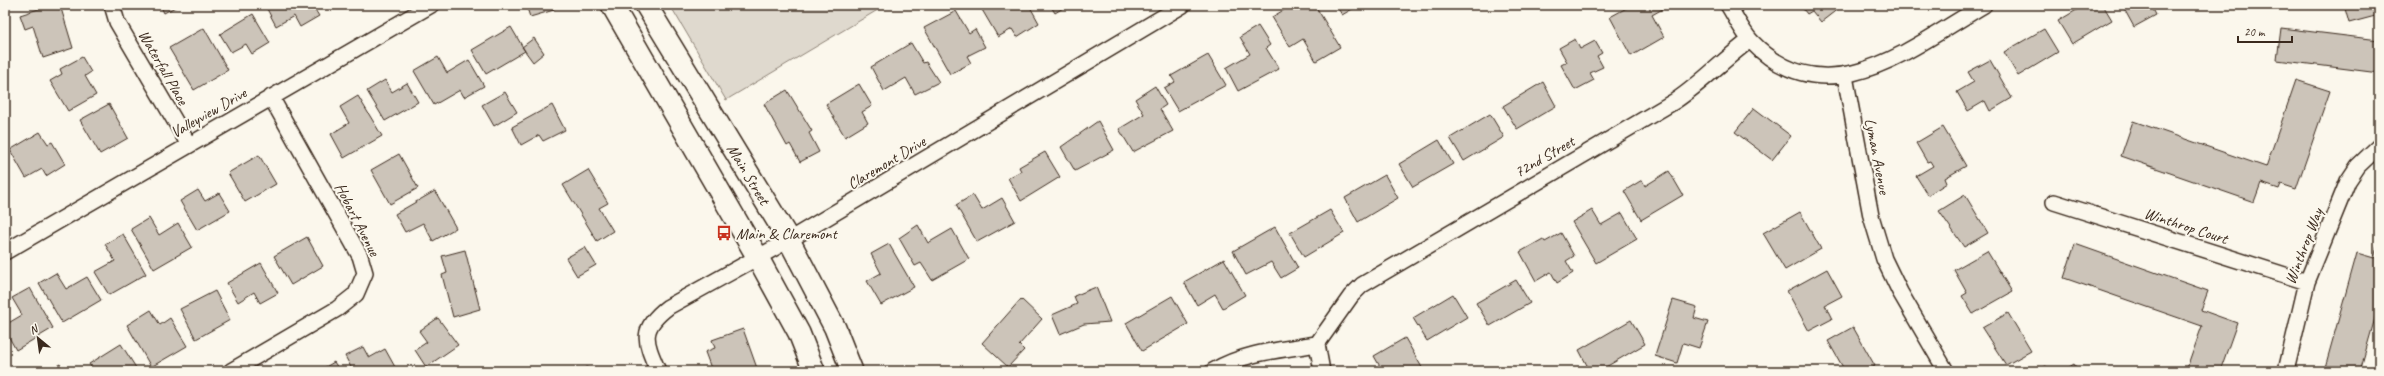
<svg xmlns="http://www.w3.org/2000/svg" width="2384" height="376" font-family="Caveat,sans-serif">
  <style>
    .green { fill: #dfd9ce; stroke: #8d8276 }
    .building { fill: #ccc4b9; stroke: #3b2a1e }
    .lines { fill: none; stroke-linecap: round; stroke-linejoin: round }
    .street-casing { stroke: #3b2a1e; stroke-width: 18 }
    .secondary-casing { stroke: #3b2a1e; stroke-width: 24 }
    .street { stroke: #fbf7ec; stroke-width: 15 }
    .secondary { stroke: #fbf7ec; stroke-width: 21 }
    .labels { text-anchor: middle; stroke-width: 4; stroke-linejoin: round; paint-order: stroke }
    .street-label { font-size: 16px; fill: #3b2a1e; stroke: #fbf7ec }
    .poi-label { font-size: 16px; fill: #3b2a1e; stroke: #fbf7ec; text-anchor: start }
  </style>
  <rect width="100%" height="100%" fill="#fbf7ec"/>
  <filter id="ink" filterUnits="userSpaceOnUse"><feTurbulence type="fractalNoise" baseFrequency=".025" numOctaves="2"/><feDisplacementMap in="SourceGraphic" scale="8" xChannelSelector="R" yChannelSelector="G"/><feConvolveMatrix kernelMatrix="1 2 1 2 8 2 1 2 1" color-interpolation-filters="sRGB"/></filter>
  <g filter="url(#ink)">
    <path class="green" d="M670 5H886L726 100Z"/>
    <path class="building" d="M51 5H60L73 48 43 58 33 26 25 29 20 15Z
      M160 5H179L164 13Z
      M269 5H312L319 16 300 27 294 16 276 26 266 7Z
      M504 5H519L505 9Z
      M526 5H552L554 10 530 17Z
      M986 5H1029L1039 23 1017 37 1012 29 998 37 981 8Z
      M1050 5H1068L1055 13Z
      M1292 5H1297L1300 9 1307 5H1315L1340 47 1316 61 1303 39 1290 47 1272 17Z
      M1336 5H1359L1342 15Z
      M1632 5 1668 6 1652 15 1664 37 1631 56 1610 17Z
      M1800 5H1843L1821 22 1812 11 1807 14Z
      M2085 5H2103L2112 20 2072 44 2058 21Z
      M2122 5H2151L2156 15 2134 27Z
      M2344 5H2379V15L2349 23Z
      M956 11 969 33 975 29 985 47 967 56 971 63 950 74 924 28Z
      M253 14 270 43 252 54 246 44 231 52 220 34Z
      M1258 26 1270 45 1266 48 1279 69 1238 91 1226 68 1250 54 1240 37Z
      M511 27 525 51 486 74 472 50Z
      M204 28 228 70 194 90 169 48Z
      M2281 28 2379 40V73L2277 60Z
      M2044 29 2058 52 2018 76 2004 52Z
      M534 38 544 53 533 62 522 47Z
      M1575 39 1580 49 1595 41 1602 53 1597 56 1603 67 1590 73 1594 80 1575 90 1561 65 1567 62 1559 48Z
      M911 43 923 63 926 62 939 82 915 94 906 78 884 91 871 67Z
      M1208 55 1226 85 1178 111 1164 88 1175 82 1171 76Z
      M82 57 91 72 85 76 96 95 68 111 50 81 62 74 60 69Z
      M438 57 447 73 469 60 484 86 464 97 460 90 434 105 414 71Z
      M1990 60 2012 98 1990 111 1985 101 1968 111 1957 92 1974 82 1968 72Z
      M385 80 392 92 407 83 418 102 385 121 367 91Z
      M2296 80 2330 91 2296 189 2281 184 2279 189 2261 183 2254 202 2121 156 2133 121 2266 167Z
      M1543 82 1556 106 1517 129 1503 106Z
      M859 84 872 106 862 112 868 123 845 137 826 104Z
      M1155 86 1166 105 1160 109 1173 131 1133 152 1119 129 1144 114 1135 99Z
      M787 90 812 131 809 133 819 152 800 162 790 144 787 146 764 104Z
      M505 92 517 112 494 126 482 105Z
      M358 96 382 136 344 158 331 134 349 123 340 107Z
      M109 104 128 138 100 154 80 120Z
      M552 105 565 130 543 141 539 135 521 145 512 127Z
      M1754 108 1791 136 1772 160 1735 132Z
      M1490 114 1504 137 1464 161 1450 138Z
      M1098 121 1114 150 1075 171 1061 147Z
      M1943 127 1966 166 1945 178 1947 183 1928 195 1916 176 1933 166 1930 161 1927 162 1916 143Z
      M40 132 48 144 52 142 65 164 46 176 42 169 26 178 10 150Z
      M1439 140 1453 164 1413 187 1399 164Z
      M1045 152 1060 177 1021 201 1008 178 1021 171 1019 167Z
      M399 154 418 188 390 204 371 170Z
      M259 155 276 184 245 202 228 173Z
      M588 170 608 203 599 208 613 231 597 241 563 185Z
      M1669 171 1683 195 1641 220 1624 191 1642 180 1645 186Z
      M1385 175 1398 198 1358 222 1345 198Z
      M198 190 205 201 219 193 230 211 197 230 180 201Z
      M435 191 456 228 433 241 423 223 405 232 395 214Z
      M973 195 982 210 1002 198 1015 221 977 242 956 205Z
      M1965 195 1988 233 1964 247 1939 211Z
      M1330 210 1344 233 1304 257 1290 233Z
      M1592 210 1601 225 1622 213 1637 239 1596 263 1572 222Z
      M1800 212 1821 249 1785 270 1763 233Z
      M149 218 159 235 178 223 192 247 154 269 131 229Z
      M918 225 928 243 952 229 969 259 932 280 921 263 915 266 899 238Z
      M1275 227 1298 268 1281 278 1271 262 1246 275 1233 251Z
      M1561 233 1574 256 1566 261 1573 273 1557 283 1551 272 1536 281 1520 252 1543 239 1545 242Z
      M123 234 146 274 109 295 95 272 115 261 105 244Z
      M307 237 323 266 291 285 274 256Z
      M2379 239V304L2360 371H2324L2357 253 2374 258Z
      M889 244 914 287 881 305 867 281 881 273 871 254Z
      M2075 244 2208 291 2201 310 2237 323 2220 371H2186L2202 326 2064 278Z
      M585 247 596 265 577 276 566 258Z
      M465 250 480 309 453 317 442 275 447 273 442 256Z
      M1987 251 2012 292 1973 314 1962 296 1967 293 1954 270Z
      M1224 259 1245 295 1223 308 1215 294 1197 305 1184 282Z
      M261 263 278 293 260 303 254 292 238 302 227 283Z
      M1827 269 1842 296 1825 305 1832 319 1809 331 1787 291Z
      M56 273 66 289 87 277 101 300 62 323 39 283Z
      M1516 280 1530 303 1490 326 1476 303Z
      M1096 287 1110 322 1084 324 1060 334 1052 315 1077 304 1074 296Z
      M30 288 53 328 16 350 5 330V325L22 315 12 298Z
      M215 291 230 320 196 339 180 309Z
      M1453 294 1467 317 1427 341 1413 318Z
      M1172 296 1188 324 1142 351 1126 323Z
      M1021 299 1042 319 1019 345 1024 350 1008 367 982 343Z
      M1673 300 1697 307 1694 318 1708 322 1699 348 1683 343 1677 363 1655 356Z
      M151 310 160 325 170 318 187 346 151 367 127 325Z
      M2008 313 2031 351 2006 365 1982 328Z
      M438 318 458 345 426 367 415 350 427 342 419 331Z
      M1631 320 1645 344 1599 371H1590L1579 350Z
      M1853 327 1875 366 1866 371H1845L1828 341Z
      M743 329 758 371H712L705 352 715 348 712 340Z
      M1405 338 1424 371H1381L1382 370 1374 356Z
      M121 344 138 371H94L89 364Z
      M363 347 369 358 385 349 395 367 389 371H353L345 356Z
      M334 362 340 371H319Z
      M60 364 63 371H47Z
      M2074 364 2078 371H2063Z
      M2046 366 2049 371H2037Z
      M587 367 590 371H580Z"/>
    <g class="lines">
      <defs>
        <path id="street" d="M112 5 117 22 189 145
          M1728 5C1735 16 1742 31 1751 41 1826 120 1912 47 1984 5
          M1845 76 1871 216 1884 259 1900 292 1946 371
          M2054 202 2307 282
          M5 252 431 5
          M231 371 337 309 356 294 365 273 360 256 271 97
          M658 371C645 341 639 329 668 307L789 240 1183 5
          M1213 371C1245 352 1281 350 1317 344
          M1322 371 1317 344 1351 296 1362 285 1675 101C1702 83 1724 59 1750 40
          M2286 371 2307 282 2348 181 2358 166 2379 146"/>
        <path id="secondary" d="M612 5 758 258 799 333 814 371
          M646 5 789 240 835 328 852 371"/>
      </defs>
      <use href="#street" class="street-casing"/>
      <use href="#secondary" class="secondary-casing"/>
      <use href="#street" class="street"/>
      <use href="#secondary" class="secondary"/>
    </g>
  </g>
  <defs>
    <symbol id="bus-bare" viewBox="-9 -9 18 18"><path d="M-5-6H5V4H4V6H2V4H-2V6H-4V4H-5ZM-3.5-4V0h7V-4ZM-3.5 1.2v1.5H-2V1.2ZM2 1.2v1.5H3.5V1.2Z" fill="#c8321e" stroke="#fbf7ec" stroke-width="2.5" paint-order="stroke"/></symbol>
  </defs>
  <g fill-rule="evenodd">
    <use href="#bus-bare" x="713" y="222" width="22" height="22"/>
  </g>
  <g class="labels">
    <g class="street-label">
      <text transform="translate(164 67) rotate(60)" y="6">Waterfall Place</text>
      <text transform="translate(208 112) rotate(-30)" y="6">Valleyview Drive</text>
      <text transform="translate(1544 156) rotate(-30)" y="6">72nd Street</text>
      <text transform="translate(1878 156) rotate(79)" y="6">Lyman Avenue</text>
      <text transform="translate(886 162) rotate(-31)" y="6">Claremont Drive</text>
      <text transform="translate(749 174) rotate(59)" y="6">Main Street</text>
      <text transform="translate(358 219) rotate(63)" y="6">Hobart Avenue</text>
      <text transform="translate(2186 225) rotate(18)" y="6">Winthrop Court</text>
      <text transform="translate(2303 246) rotate(-69)" y="6">Winthrop Way</text>
    </g>
    <g class="poi-label">
      <text x="736" y="239">Main &amp; Claremont</text>
    </g>
  </g>
  <rect width="2384" height="376" fill="none" stroke="#fbf7ec" stroke-width="20"/>
  <rect x="10" y="10" width="2364" height="356" fill="none" stroke="#3b2a1e" stroke-width="1.5" filter="url(#ink)"/>
  <g transform="translate(38 338) rotate(331)" stroke="#fbf7ec" stroke-width="3" paint-order="stroke">
  <path d="M0-3L7 15L0 10L-7 15Z" fill="#3b2a1e"/>
  <text y="-6" font-size="11" font-weight="bold" text-anchor="middle" fill="#3b2a1e">N</text>
  </g>
  <path d="M2238 36v6h54v-6" fill="none" stroke="#3b2a1e" stroke-width="2"/>
  <text x="2244" y="36" font-size="12" fill="#3b2a1e" stroke="#fbf7ec" stroke-width="3" paint-order="stroke">20 m</text>
</svg>
